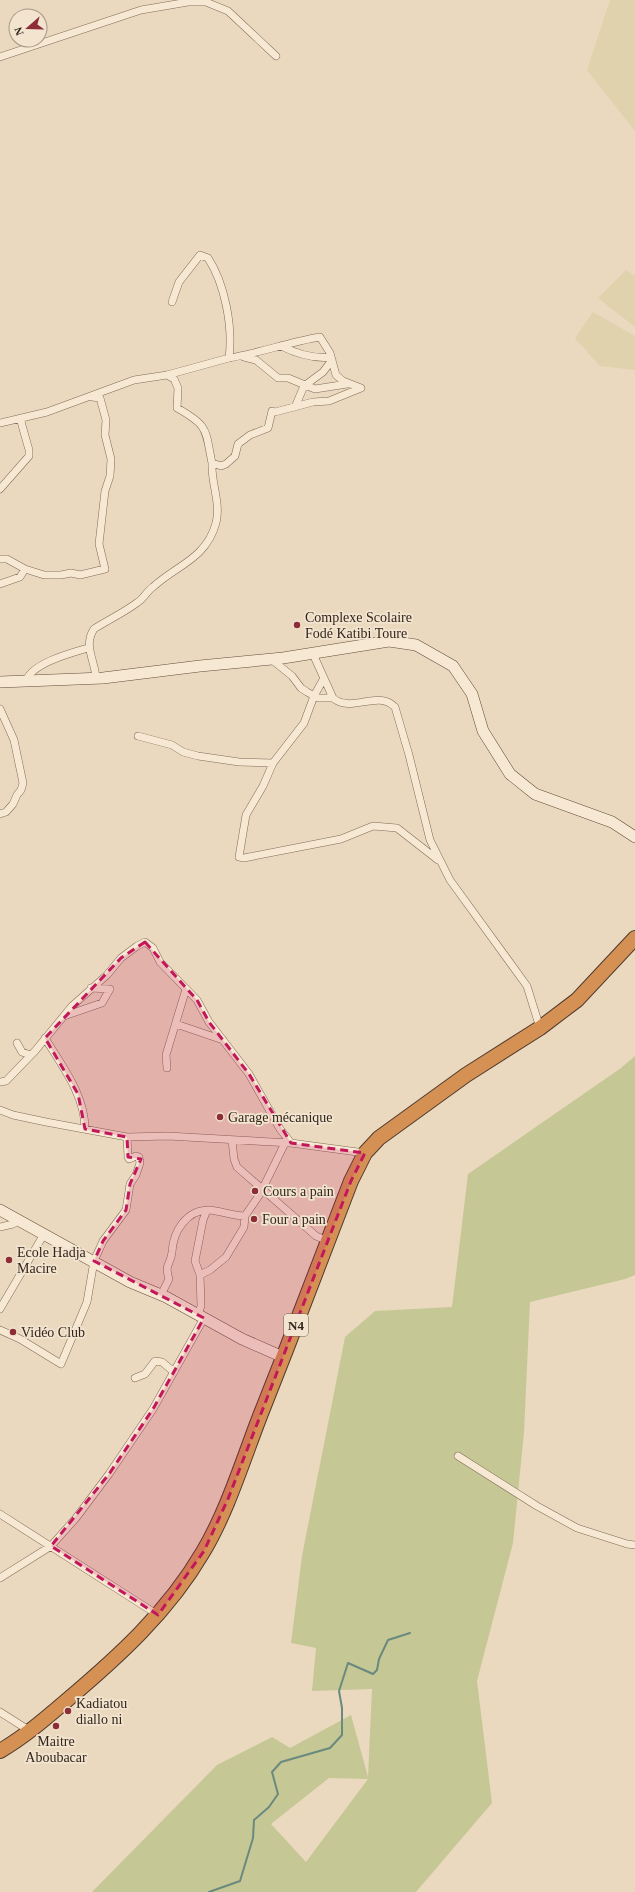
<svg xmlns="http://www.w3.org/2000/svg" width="635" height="1892" font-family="Georgia,serif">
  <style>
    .farmland { fill: #dfd2ad }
    .green { fill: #c5c795; fill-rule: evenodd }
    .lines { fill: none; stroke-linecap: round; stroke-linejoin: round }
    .stream { stroke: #6a897f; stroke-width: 2 }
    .street-casing { stroke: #816b59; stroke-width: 8 }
    .secondary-casing { stroke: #634c3c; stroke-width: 12 }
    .highway-casing { stroke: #4f3a2d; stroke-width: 16 }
    .street { stroke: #f6e8d2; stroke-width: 7 }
    .secondary { stroke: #f6e8d2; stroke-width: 11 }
    .highway { stroke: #d59154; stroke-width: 14 }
    .marked { fill: #c2185b; fill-opacity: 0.2; stroke: #c2185b; stroke-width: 3; stroke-dasharray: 8 5; stroke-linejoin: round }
    .poi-dot { fill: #8c2d37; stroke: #f2e4ce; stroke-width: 1.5 }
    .labels { text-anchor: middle; stroke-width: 3.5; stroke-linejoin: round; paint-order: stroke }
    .shield { fill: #f2e4ce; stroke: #6c5e51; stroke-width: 1 }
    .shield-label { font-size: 13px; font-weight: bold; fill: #32251c }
    .poi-label { font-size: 14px; fill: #32251c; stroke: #f2e4ce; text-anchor: start }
  </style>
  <rect width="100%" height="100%" fill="#ead9bf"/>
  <path class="farmland" d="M610 0H635V131L587 70Z
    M626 270 635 276V327L598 298Z
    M593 312 635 336V370L600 366 575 338Z"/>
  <path class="green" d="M635 1056V1275L625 1279 530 1302 524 1432 513 1543 477 1681 492 1803 416 1892H92L217 1765 272 1737 290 1748 351 1715 368 1777 372 1689 312 1691 316 1648 291 1643 302 1556 345 1337 375 1311 452 1307 468 1174 621 1068ZM329 1778 368 1779 306 1862 271 1824Z"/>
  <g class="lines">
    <path class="stream" d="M209 1892 240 1881 253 1838 254 1820 269 1807 278 1794 272 1772 281 1762 330 1748 342 1735V1708L339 1691 348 1663 373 1674 377 1670 379 1659 388 1640 410 1633"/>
    <defs>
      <path id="street" d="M0 57 141 10 188 2H206L228 11 276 56
        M281 346C297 354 313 359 331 357
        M244 357 256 360 278 378H288L315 389 347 384
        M167 375 174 379 178 388 177 408C209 426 205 429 212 463
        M295 407 304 386 323 372 332 360
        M0 423 47 412 134 380 167 375 229 358C233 327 225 284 208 258L200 255 179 282 172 302
        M0 489 29 456V450L20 418
        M0 559H7L25 569 20 577 0 584
        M25 569 44 575H61L71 573 80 575 105 569 99 544 105 491 110 476 111 459 105 435 106 420 100 398 92 397
        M313 654 333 698C352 714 377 689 395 707L409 755 430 840 450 880 527 986 540 1028
        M271 659 292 676 301 688 307 692 318 698H333
        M96 678C95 661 83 645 94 629 108 620 125 612 138 602 144 598 147 591 153 587 177 565 206 559 216 523 221 503 211 483 212 463L221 466 226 464 235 456 238 444 250 435 268 428 272 411 275 412 313 402 329 401 361 388 343 381 336 375 330 353 320 337C289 342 260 353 229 358
        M324 678 314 696 304 723 273 763 263 786 246 815 239 857 244 858 341 839 373 826 397 828 438 860
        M26 681C32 663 71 653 88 648
        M0 709 14 740 23 783 21 790 17 795 13 804 6 812 0 814
        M138 736 172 745 183 752 198 756 239 762 273 763
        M64 1016 102 1003 110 989 91 988
        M176 1024 223 1040
        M45 1038C62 1066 85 1095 85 1129
        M17 1043 22 1052 30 1055
        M167 1068 166 1055 186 989
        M0 1082 6 1081 35 1051 72 1006 107 975 121 958 137 946 145 942 153 948 160 962 197 1000 209 1022 249 1074 280 1129 291 1143
        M0 1110 13 1115 46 1122 127 1137 168 1136 291 1143 365 1153
        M232 1140 234 1159 237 1167 316 1236 328 1241
        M0 1227 13 1224 19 1220
        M200 1275 210 1270 226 1257 244 1227 245 1216 260 1194 285 1143
        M161 1295 169 1279C164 1263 171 1265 172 1252 173 1232 186 1210 209 1210 221 1211 233 1216 245 1216
        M0 1309 44 1234
        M198 1315 201 1306 200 1275 195 1261 203 1220 207 1210
        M0 1330 20 1339 61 1364 87 1302 94 1261 103 1241 126 1210 130 1184 136 1175 140 1163 139 1157 136 1156 129 1159 128 1157 127 1137
        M135 1378 145 1374 155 1361 162 1362 174 1372
        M458 1456 537 1506 577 1528 627 1544 635 1545
        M0 1514 158 1615
        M0 1578 51 1546 76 1518 109 1474 153 1409 204 1318
        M0 1712 30 1731"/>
      <path id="secondary" d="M0 682 103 678 200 666 283 658 389 641 416 645 453 666 472 694 483 731 510 774 535 794 612 822 635 837
        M0 1210 130 1282 166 1297 242 1339 283 1357"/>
      <path id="highway" d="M0 1751C24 1737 45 1719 66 1701 118 1657 168 1612 203 1552 227 1512 243 1460 260 1416 291 1338 321 1260 351 1181L365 1153 379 1138 466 1075 540 1028 577 1000 635 938"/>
    </defs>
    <use href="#street" class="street-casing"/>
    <use href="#secondary" class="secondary-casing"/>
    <use href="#highway" class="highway-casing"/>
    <use href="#street" class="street"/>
    <use href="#secondary" class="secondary"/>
    <use href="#highway" class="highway"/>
  </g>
  <path class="marked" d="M145 942 197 1000 209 1022 249 1074 291 1143 365 1153 351 1181 228 1499 204 1551 158 1615 51 1546 109 1474 153 1409 204 1318 94 1261 103 1241 126 1210 130 1184 141 1159 128 1157 127 1137 85 1129 78 1094 45 1038 121 958Z"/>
  <g class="poi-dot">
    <circle cx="297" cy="625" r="4"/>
    <circle cx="220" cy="1117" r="4"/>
    <circle cx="255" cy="1191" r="4"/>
    <circle cx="254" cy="1219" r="4"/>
    <circle cx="9" cy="1260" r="4"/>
    <circle cx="13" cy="1332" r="4"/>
    <circle cx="68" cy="1711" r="4"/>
    <circle cx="56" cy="1726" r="4"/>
  </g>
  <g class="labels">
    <rect class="shield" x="284" y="1314" width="24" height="22" rx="3"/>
    <g class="shield-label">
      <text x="296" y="1330">N4</text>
    </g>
    <g class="poi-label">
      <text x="305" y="622">Complexe Scolaire<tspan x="305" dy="16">Fodé Katibi Toure</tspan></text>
      <text x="228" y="1122">Garage mécanique</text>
      <text x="263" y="1196">Cours a pain</text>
      <text x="262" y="1224">Four a pain</text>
      <text x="17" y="1257">Ecole Hadja<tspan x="17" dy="16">Macire</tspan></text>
      <text x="21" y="1337">Vidéo Club</text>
      <text x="76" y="1708">Kadiatou<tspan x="76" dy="16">diallo ni</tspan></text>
      <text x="56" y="1746" text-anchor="middle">Maitre<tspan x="56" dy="16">Aboubacar</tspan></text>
    </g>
  </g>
  <g transform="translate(28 28) rotate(250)"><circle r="19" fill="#f2e4ce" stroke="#a59887"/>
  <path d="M0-3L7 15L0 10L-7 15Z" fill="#8c2d37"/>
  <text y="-6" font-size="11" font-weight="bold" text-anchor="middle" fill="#32251c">N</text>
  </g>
</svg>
